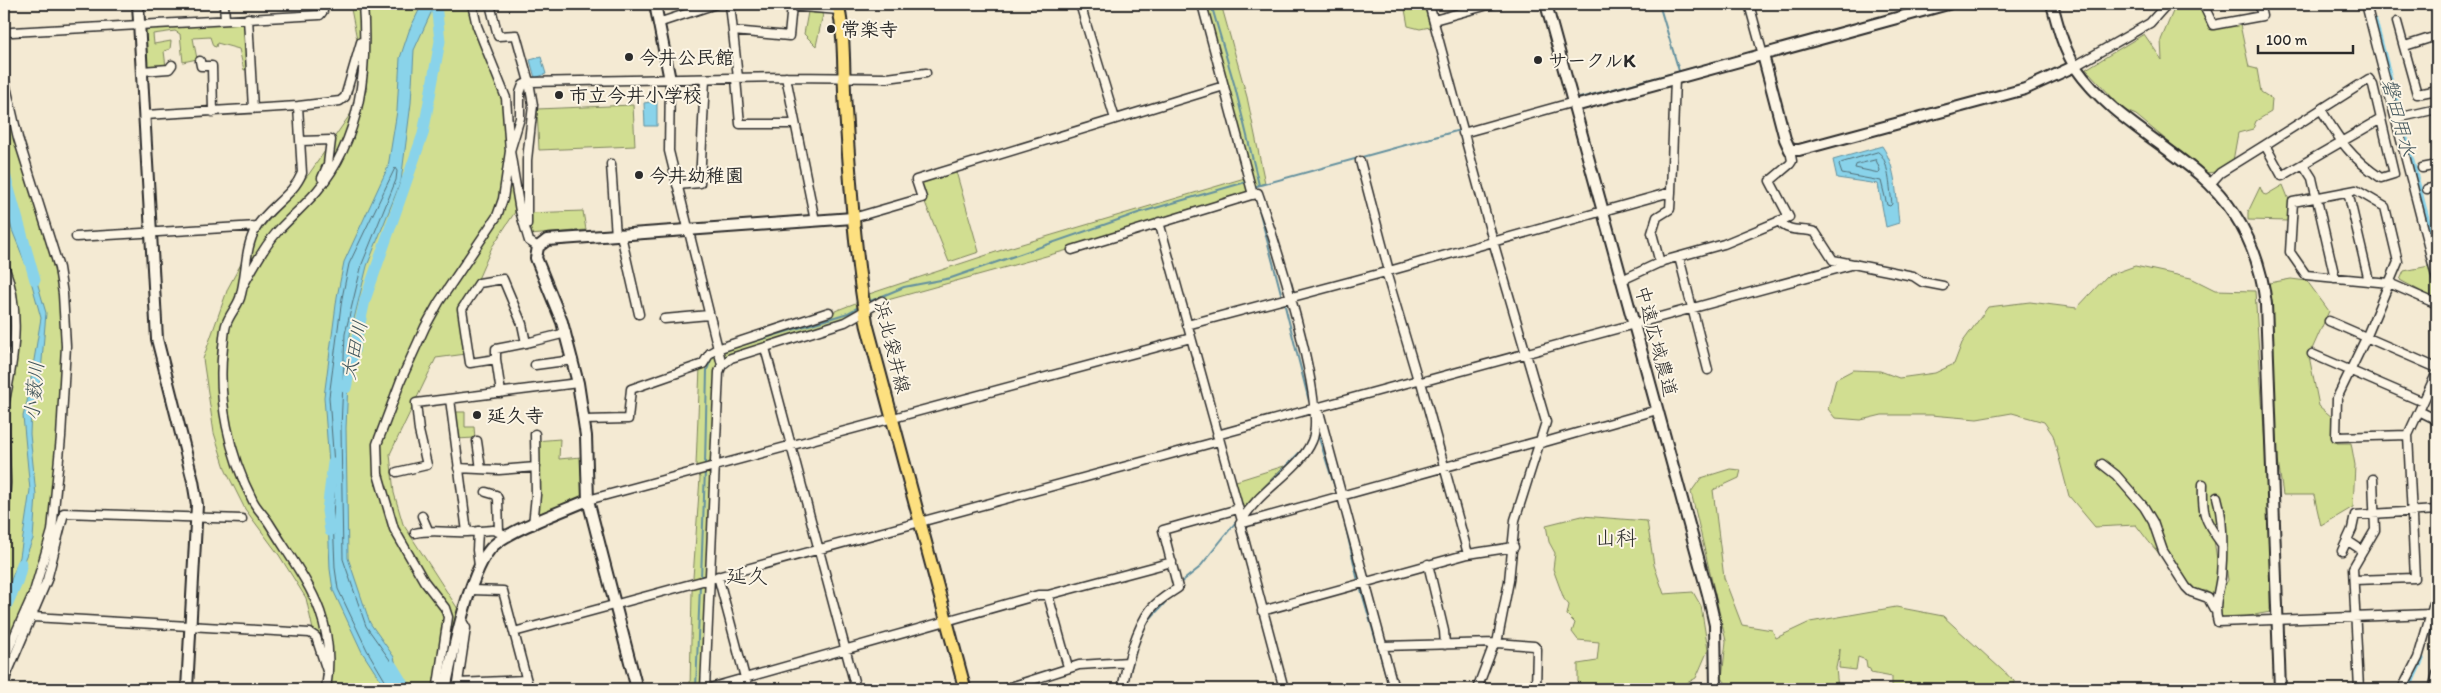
<svg xmlns="http://www.w3.org/2000/svg" width="2441" height="693" font-family="Itim,'Klee One',sans-serif">
  <style>
    .green { fill: #d1de91; stroke: #7e845e }
    .water { fill: #89d3ea; stroke: #63909e }
    .lines { fill: none; stroke-linecap: round; stroke-linejoin: round }
    .shore { stroke: #516e77; stroke-width: 1 }
    .stream { stroke: #63909e; stroke-width: 2 }
    .canal { stroke: #89d3ea; stroke-width: 7 }
    .river { stroke: #89d3ea; stroke-width: 11 }
    .street-casing { stroke: #2b2b2b; stroke-width: 11 }
    .secondary-casing { stroke: #2b2b2b; stroke-width: 14 }
    .primary-casing { stroke: #2b2b2b; stroke-width: 15 }
    .street { stroke: #fcf5e5; stroke-width: 8 }
    .secondary { stroke: #fcf5e5; stroke-width: 10 }
    .primary { stroke: #fde080; stroke-width: 11 }
    .poi-dot { fill: #2b2b2b; stroke: #fcf5e5; stroke-width: 2 }
    .labels { text-anchor: middle; stroke-width: 4; stroke-linejoin: round; paint-order: stroke }
    .poi-label { font-size: 19px; font-weight: bold; fill: #2b2b2b; stroke: #fcf5e5; text-anchor: start }
    .street-label { font-size: 19px; fill: #2b2b2b; stroke: #fcf5e5 }
    .water-label { font-size: 20px; font-style: italic; fill: #42555b; stroke: #fcf5e5 }
    .quarter-label { font-size: 21px; fill: #2b2b2b; stroke: #fcf5e5 }
  </style>
  <rect width="100%" height="100%" fill="#f4ead3"/>
  <filter id="ink" filterUnits="userSpaceOnUse"><feTurbulence type="fractalNoise" baseFrequency=".02" numOctaves="2"/><feDisplacementMap in="SourceGraphic" scale="10" xChannelSelector="R" yChannelSelector="G"/><feConvolveMatrix kernelMatrix="1 2 1 2 8 2 1 2 1" color-interpolation-filters="sRGB"/></filter>
  <g filter="url(#ink)">
    <path class="green" d="M350 4H474L479 31 506 98 517 209 492 247 475 286 459 309 466 354 436 358 390 454 394 493 403 524 458 609 441 689H326L306 598 279 555 245 509 226 471 214 433 203 359 228 288 257 234 309 174 367 90Z
      M1204 4H1221L1247 97 1265 183 1253 187Z
      M1404 4H1424L1430 27 1420 29 1408 26Z
      M2180 4H2199L2215 27 2239 20 2249 67 2257 69 2261 92 2272 99 2271 112 2256 121 2253 129 2238 133 2233 161 2215 172 2206 173 2136 115 2124 110 2086 69 2144 34 2162 60 2161 40 2174 9Z
      M808 12 823 14 816 46 804 34Z
      M246 22 251 68 244 70 239 49 217 43 216 47 213 46 210 37 193 38 197 59 183 62 180 34 175 31 153 34 154 44 171 41 170 49 164 51 166 67 147 68 143 27Z
      M4 77 35 191 64 312 63 411 46 550 4 663Z
      M633 105 635 146 539 150 537 109Z
      M955 168 979 252 949 262 916 180Z
      M1248 177 1252 193 1111 238 884 301 844 321 731 358 719 372 705 689H690L692 592 700 478 696 465 700 367 710 353 835 311 858 302 866 295 1005 249Z
      M2283 185 2289 200 2288 221 2248 220V212L2260 187 2263 194 2266 195Z
      M583 211 586 230 530 235 528 213Z
      M2135 266 2191 278 2215 290 2255 291 2270 523V612L2218 622 2215 604 2228 580 2220 523 2213 533 2220 580 2217 599 2206 591 2188 589C2172 566 2152 548 2136 525L2095 527 2069 496 2053 435 2044 422 2012 413 1977 419 1931 415H1882L1861 420 1835 418 1828 409 1836 379 1853 370 1880 371 1899 378 1935 373 1954 364 1962 343 1988 307 2030 302 2077 308 2107 276Z
      M2429 266 2437 296 2435 299 2400 280 2404 271Z
      M2291 279 2307 281 2329 311 2309 356 2319 406 2333 418 2337 443H2351L2355 465 2353 507 2321 526 2314 495H2283L2278 461 2269 283Z
      M455 412H465V427H474L475 438 456 439Z
      M560 439 559 459 581 457 588 500 534 516 535 441Z
      M1284 466 1241 510 1233 482Z
      M1730 469 1741 470 1739 478 1713 490 1724 578 1742 625 1772 630 1776 638 1810 622 1896 607 1943 616 2014 681 2016 689H1892V677L1871 673 1870 669 1867 668 1866 660 1858 657 1856 670 1839 668 1840 649 1836 668 1838 689H1730L1722 678 1726 641 1691 492 1701 478Z
      M1582 516 1647 521 1654 565 1664 594 1693 592 1701 606 1708 650 1696 678 1676 689H1578V664L1597 661 1599 642 1578 640 1572 632 1575 623 1567 615 1569 605 1564 599 1553 569 1555 553 1549 542 1546 525Z"/>
    <path class="water" d="M422 4H435L414 50 411 103 401 181 367 266 350 335 346 428 348 558 370 623 394 657 402 689H386L362 652 333 590 330 569 328 518 330 478 324 397 337 297 344 262 388 167 397 111 400 58 409 31Z
      M541 57 546 74 535 78 530 60Z
      M657 101V126H645L644 103Z
      M1882 146C1897 168 1896 197 1899 223L1886 227 1878 184 1837 178 1833 160Z
      M4 167 46 313 39 396 31 409 30 434 36 495 33 539 4 609V598L20 557 30 490 23 416 27 402 41 318 28 270 12 230 4 198Z"/>
    <g class="lines">
      <path class="shore" d="M1878 152C1889 158 1890 191 1892 204L1890 206 1887 205 1881 181 1842 174 1839 165 1841 163Z
        M1876 160 1880 170 1879 173 1855 168 1856 165Z
        M390 689 367 650 338 589 335 568 333 518 335 478 329 397 342 298 349 264 395 168 397 171 396 180 362 264 345 334 341 428 343 559 366 626 390 660 397 689"/>
      <path class="stream" d="M1211 4 1235 87 1259 185
        M1659 4 1679 71
        M1764 49 1839 28
        M1576 99 1760 50
        M1253 187 1460 130
        M1256 198 1282 297
        M868 302 904 287 951 278 1138 213 1246 182
        M1284 302 1309 401
        M726 350 848 313 859 307
        M1317 432 1337 494
        M705 465 707 370 712 357 718 354
        M1257 495 1305 447
        M1343 515 1358 581
        M701 578 705 470
        M1180 583 1199 568 1239 518
        M1360 586 1390 689
        M1129 675C1134 657 1139 634 1150 619 1156 611 1163 607 1168 598
        M696 689 700 585"/>
      <path class="canal" d="M2374 21 2437 260
        M2429 632 2437 606
        M2407 689 2421 659"/>
      <path class="river" d="M4 171 35 280
        M346 388 365 300 423 134 440 41 436 4
        M330 531 327 511 333 463
        M4 611 17 583 22 564
        M392 666 406 689"/>
      <defs>
        <path id="street" d="M224 4 225 19
          M490 4 498 36 516 35 529 82 533 105 527 160V224
          M730 4 738 78
          M765 4 839 10
          M1080 4 1115 119
          M1202 4 1253 195
          M1429 4 1493 241 1546 422 1515 520 1509 581 1497 643
          M1749 4 1763 55
          M2203 4 2213 25 2262 16 2259 4
          M2366 4 2437 280
          M248 18 253 109
          M1434 20 1492 4
          M2397 22 2417 94 2437 90
          M658 23 716 4
          M733 31 789 36 792 5
          M12 32 320 15 323 11 322 4
          M2405 46 2430 38
          M200 61 201 66H212L213 112
          M2075 66 2150 23 2167 4
          M142 71 169 69 172 65
          M786 77 815 221
          M4 78 18 138 59 268 63 294 66 346 61 437 52 531 34 592 4 659
          M736 79 740 124H795
          M670 80 669 151 722 365
          M298 106 302 173C293 196 268 207 256 228 244 249 247 275 240 298 237 307 229 315 226 325 224 332 224 340 223 347 217 399 229 455 253 501 257 509 264 515 269 523 305 581 338 616 326 689
          M145 115 298 106 340 101 345 97 361 42
          M2397 118 2437 109
          M1463 133 1574 102
          M301 141 331 140 328 164 322 178
          M2265 145 2369 79 2373 85 2394 174 2381 178C2351 158 2340 141 2322 111
          M1360 161 1389 271 1386 272 1418 380 1421 382 1468 554
          M611 164 616 236
          M2303 164 2312 178 2335 278
          M2422 168 2437 165
          M2210 184 2220 173 2265 145 2282 176 2381 119
          M677 185 700 183 705 79
          M2427 189 2437 187
          M2348 192 2369 281
          M853 218 922 198 916 180 1224 86
          M1778 221C1790 233 1800 228 1815 232L1833 260 1913 276 1922 282 1943 286
          M1159 222 1242 521
          M621 235 639 314
          M76 237 257 226
          M538 247 529 241 520 211 510 151 520 118V93L523 85 529 82 786 77 887 78 926 73
          M1072 250 1258 193C1273 235 1328 405 1312 441 1299 472 1256 491 1240 524
          M1679 257 1708 370
          M1660 263 1652 233 1657 217 1670 209 1671 192
          M4 266C22 310 14 359 4 405
          M1389 271 1671 192 1675 78
          M1622 280 1663 261 1724 244 1789 217 1770 181 1790 164 1792 161 1790 150
          M244 284C254 266 263 248 277 232 290 218 304 206 317 191 361 139 368 70 363 4
          M664 319 709 315
          M2329 321 2437 368
          M1187 325 1386 272
          M765 348 856 689
          M2312 354 2423 402
          M496 359V349L526 343
          M535 365 573 360
          M1421 382 1855 264
          M501 393 496 359 470 363 462 309 479 283 503 279 522 324 526 343 566 333
          M450 399 467 532 493 530 509 536
          M1318 408 1394 689
          M2419 411 2437 420
          M4 413 6 483 4 517
          M584 420 628 419 631 389 703 364 710 353 717 349 829 312
          M1217 435 1418 380
          M2408 435 2336 437 2337 398 2366 338 2398 262 2385 207 2356 190 2293 202 2290 252 2306 275 2389 283 2437 304
          M477 441 481 469
          M1538 444 1657 410
          M2102 464 2116 475 2144 507 2153 522 2163 551 2186 587 2191 592 2208 598 2214 609
          M458 468 499 470 536 467
          M397 472 427 465 419 431 416 403 578 383
          M2203 484C2202 513 2204 520 2221 543
          M486 492 496 495 498 499 499 532
          M2217 497C2224 521 2223 551 2221 576 2219 593 2213 606 2218 622L2431 614 2437 615
          M588 500 1191 338
          M422 516 428 530
          M533 525 536 495 535 434
          M478 531 477 550 479 566
          M415 533C432 529 449 533 467 532
          M2348 541 2363 551
          M2342 551 2352 529 2355 515 2437 510
          M1428 564 1444 631 1445 645
          M718 576 748 689
          M2354 580 2415 578 2408 435 2437 372
          M471 590 503 591 529 689
          M1048 595 1068 667
          M1262 611 1468 554 1514 547
          M33 617 310 633 316 637 327 671
          M514 632 1219 441
          M1382 646 1497 643 1534 646 1537 649 1536 689
          M4 681 47 580 64 513 242 519
          M458 683 526 680
          M440 689 438 685 448 617 445 608 424 581 394 529 378 474 377 444 401 380 425 327 439 302 497 216 503 199 510 151 506 98 477 26 472 4
          M457 689 466 628 462 621
          M705 689 719 372 722 365 731 358 845 322 882 301
          M706 689 1038 595H1048L1172 562
          M1004 689 1079 665 1128 662
          M1122 689C1126 666 1136 628 1151 609 1158 600 1169 594 1178 588L1163 530 1238 509
          M1284 689 1240 524 1539 441
          M1477 689 1494 644
          M2359 689 2353 568 2375 530 2373 479
          M2402 689 2418 658 2437 593
          M2433 689 2437 674"/>
        <path id="secondary" d="M138 4 157 339 193 481 197 505 187 689
          M655 4 670 80
          M1546 4 1708 594 1715 625 1716 689
          M2052 4C2058 26 2063 48 2076 68 2108 114 2158 139 2200 175 2239 209 2260 254 2266 304L2280 689
          M1763 55 1785 139 1790 150H1799L2025 89 2075 66
          M1575 106 1948 4
          M445 689C452 656 470 566 494 545 512 529 563 511 588 500
          M637 689 588 500 586 436 578 383 562 322 536 258 538 247 547 240 853 218"/>
        <path id="primary" d="M838 4C845 38 843 68 845 102 850 177 854 251 867 325L965 689"/>
      </defs>
      <use href="#street" class="street-casing"/>
      <use href="#secondary" class="secondary-casing"/>
      <use href="#primary" class="primary-casing"/>
      <use href="#street" class="street"/>
      <use href="#secondary" class="secondary"/>
      <use href="#primary" class="primary"/>
    </g>
  </g>
  <g class="poi-dot">
    <circle cx="831" cy="29" r="5"/>
    <circle cx="629" cy="57" r="5"/>
    <circle cx="1538" cy="60" r="5"/>
    <circle cx="559" cy="95" r="5"/>
    <circle cx="639" cy="175" r="5"/>
    <circle cx="477" cy="415" r="5"/>
  </g>
  <g class="labels">
    <g class="poi-label">
      <text x="841" y="36">常楽寺</text>
      <text x="639" y="64">今井公民館</text>
      <text x="1548" y="67">サークルK</text>
      <text x="569" y="102">市立今井小学校</text>
      <text x="649" y="182">今井幼稚園</text>
      <text x="487" y="422">延久寺</text>
    </g>
    <g class="street-label">
      <text transform="translate(1657 341) rotate(75)" y="7">中遠広域農道</text>
      <text transform="translate(893 347) rotate(76)" y="7">浜北袋井線</text>
    </g>
    <g class="water-label">
      <text transform="translate(2399 117) rotate(75)" y="7">磐田用水</text>
      <text transform="translate(354 350) rotate(-78)" y="7">太田川</text>
      <text transform="translate(34 391) rotate(-85)" y="7">小薮川</text>
    </g>
    <g class="quarter-label">
      <text x="1616" y="545">山科</text>
      <text x="747" y="583">延久</text>
    </g>
  </g>
  <rect width="2441" height="693" fill="none" stroke="#fcf5e5" stroke-width="20"/>
  <rect x="10" y="10" width="2421" height="673" fill="none" stroke="#2b2b2b" stroke-width="2" filter="url(#ink)"/>
  <path d="M2258 45v8h95v-8" fill="none" stroke="#2b2b2b" stroke-width="2.5"/>
  <text x="2266" y="45" font-size="15" fill="#2b2b2b" stroke="#fcf5e5" stroke-width="4" paint-order="stroke">100 m</text>
</svg>
